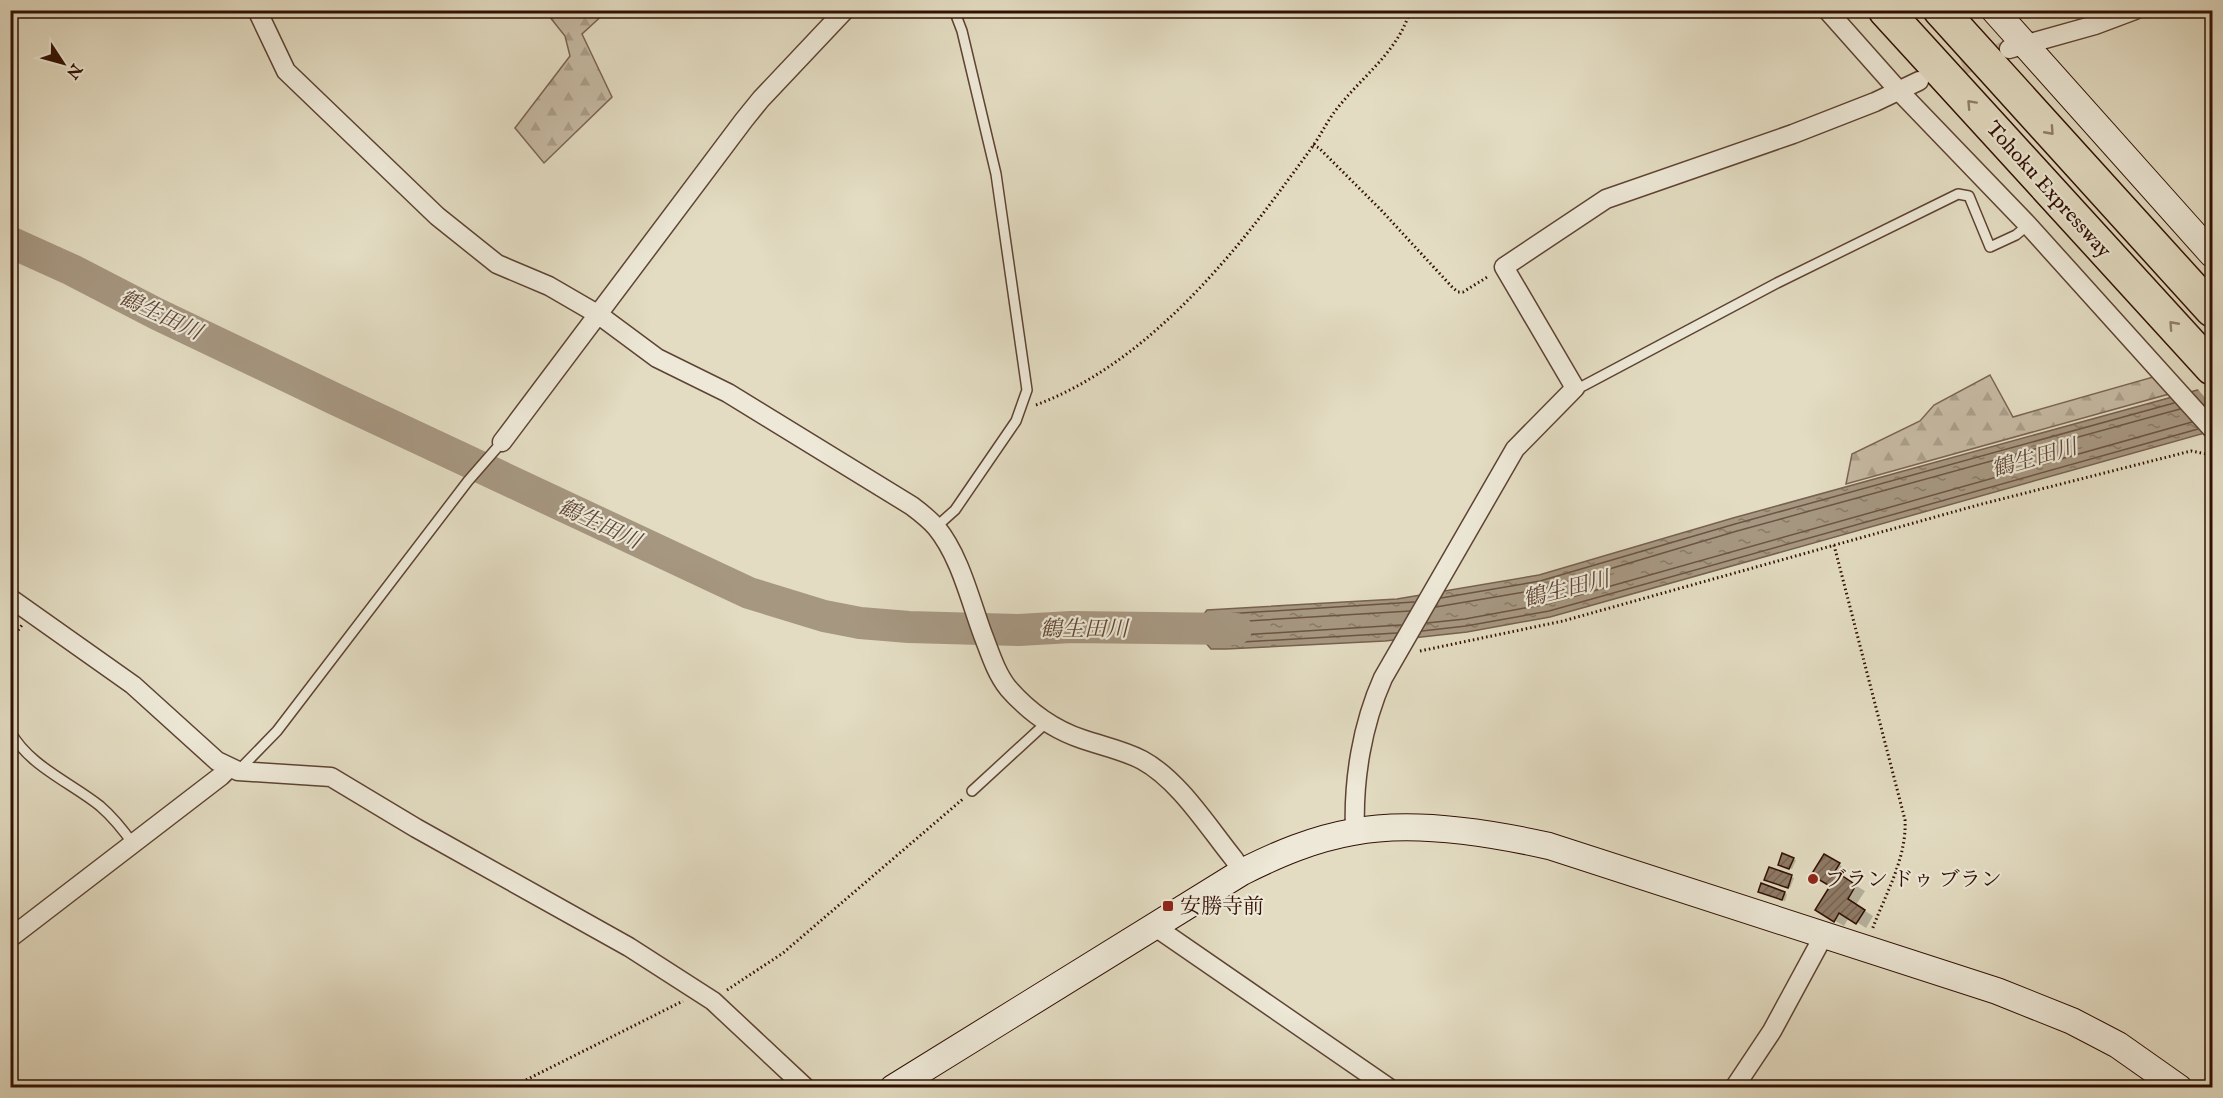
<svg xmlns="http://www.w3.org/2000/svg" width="2223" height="1098" font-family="'IM FELL English','Noto Serif JP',serif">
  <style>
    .forest { fill: url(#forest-firs); stroke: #7b6452; stroke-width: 1.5 }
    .water { fill: url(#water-ripples); stroke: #77614f; stroke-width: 1.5 }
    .pier { fill: #e3dcc2 }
    .shadow { fill: #0003 }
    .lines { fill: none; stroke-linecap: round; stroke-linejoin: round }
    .shore { stroke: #6c5442; stroke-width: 1.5 }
    .river { stroke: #a69781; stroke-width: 32 }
    .building { fill: url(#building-hatch); stroke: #311003; stroke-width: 1.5 }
    .street-tunnel { stroke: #c8bda5; stroke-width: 18; stroke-dasharray: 18 9; stroke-linecap: butt }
    .lane-casing { stroke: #5e4333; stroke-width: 12 }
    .street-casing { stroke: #5e4333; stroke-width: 21 }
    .secondary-casing { stroke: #311003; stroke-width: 28 }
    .highway-casing { stroke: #311003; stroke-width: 36 }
    .path { stroke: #311003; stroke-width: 3; stroke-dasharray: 1.5 3; stroke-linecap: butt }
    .lane { stroke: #ede8d7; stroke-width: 9 }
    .street { stroke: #ede8d7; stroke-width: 18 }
    .secondary { stroke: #ede8d7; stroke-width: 26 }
    .highway { stroke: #e3dcc2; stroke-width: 33 }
    .oneway { stroke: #93806c }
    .poi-dot { fill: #8f2418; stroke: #ede8d7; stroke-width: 2 }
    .labels { text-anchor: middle; stroke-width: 4.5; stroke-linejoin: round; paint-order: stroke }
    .street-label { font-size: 21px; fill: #311003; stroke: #ede8d7 }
    .poi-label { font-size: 21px; fill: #311003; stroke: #ede8d7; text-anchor: start }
    .water-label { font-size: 22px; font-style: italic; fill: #604635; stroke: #ede8d7 }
  </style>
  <defs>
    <pattern id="forest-firs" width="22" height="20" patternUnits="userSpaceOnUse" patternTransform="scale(1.5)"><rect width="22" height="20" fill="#c5b9a2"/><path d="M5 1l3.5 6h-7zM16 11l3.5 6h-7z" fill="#aa9e8a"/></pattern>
    <pattern id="water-ripples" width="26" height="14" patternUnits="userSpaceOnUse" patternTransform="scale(1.5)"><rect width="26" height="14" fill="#a69781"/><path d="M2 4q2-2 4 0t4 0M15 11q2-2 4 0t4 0" fill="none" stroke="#887a67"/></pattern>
    <pattern id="building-hatch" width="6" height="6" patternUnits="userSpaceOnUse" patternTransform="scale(1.5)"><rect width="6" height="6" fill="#8e7a66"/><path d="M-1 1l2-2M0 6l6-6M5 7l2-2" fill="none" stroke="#756352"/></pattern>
  </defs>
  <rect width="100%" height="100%" fill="#e3dcc2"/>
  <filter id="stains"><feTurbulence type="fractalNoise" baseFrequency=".00333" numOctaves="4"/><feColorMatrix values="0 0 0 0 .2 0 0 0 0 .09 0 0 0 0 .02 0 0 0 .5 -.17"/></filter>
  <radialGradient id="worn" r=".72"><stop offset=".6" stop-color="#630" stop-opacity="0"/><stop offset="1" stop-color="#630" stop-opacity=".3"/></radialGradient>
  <path class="forest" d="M545 11H607L582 34 612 97 544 163 515 128 570 56 565 36Z
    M1990 375 2013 417 2153 377 2169 394 1846 484 1852 454 1920 421 1934 405Z"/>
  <path class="water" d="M2212 386V431L1550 617 1467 632 1385 641 1226 649H1211L1193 628 1207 610 1397 599 1539 575 1733 518Z"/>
  <path class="pier" d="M2212 383V406L2196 387Z"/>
  <path class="shadow" d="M1825 856 1848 870 1843 878 1865 891 1856 905 1873 916 1866 928 1849 917 1844 926 1817 910 1832 886Z
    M1793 859 1796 860 1792 869 1782 866Z
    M1770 869 1794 878 1790 888 1769 881Z
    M1762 885 1787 894 1785 901 1762 892Z"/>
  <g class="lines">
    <path class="shore" d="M1441 598 1540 581 1735 524 2174 403
      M1436 607 1542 589 1737 531 2180 409
      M1427 623 1465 619 1547 604 2192 422
      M1401 625 1226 636 1217 635 1211 627 1215 623 1410 611
      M1422 631 1466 626 1549 611 2198 429
      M1397 633 1225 643H1214L1201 628 1211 615 1414 602"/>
    <path class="river" d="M10 242 72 270 157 314 337 400 749 593 824 616 860 623 909 627 1019 630 1071 627 1236 629"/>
  </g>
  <path class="building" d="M1782 853 1794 858 1789 869 1778 865Z
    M1824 854 1840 863 1835 871 1856 885 1848 899 1865 910 1856 924 1839 913 1834 922 1815 910 1830 886 1811 875Z
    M1769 867 1792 875 1788 888 1764 880Z
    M1761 883 1785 892 1782 900 1758 892Z"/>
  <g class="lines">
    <path class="street-tunnel" d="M1937 75 2009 49"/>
    <defs>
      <path id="lane" d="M1575 388 1583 386 1777 283 1958 194 1969 196 1990 247 2016 235 2028 225
        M936 527 955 510 1016 421 1027 390 996 174 962 31 954 10
        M10 731C29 766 70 782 100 806 114 818 124 831 134 845
        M238 771 277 731 468 481 502 442
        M972 791 1046 723"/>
      <path id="street" d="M257 10 286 71 437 216 497 264 549 286 599 315 657 358 728 393 912 506C920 512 929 519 936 527 960 556 970 600 983 635 990 653 996 673 1008 688 1029 712 1052 729 1082 739 1102 746 1123 750 1142 760 1179 780 1208 827 1234 859L1242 872
        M1827 10 1899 91 2028 225 2212 429
        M2009 49 2095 25 2135 10
        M502 442 744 120 761 99 845 10
        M10 598 133 685 217 761 238 771 331 777 416 828 629 947 713 1001 806 1088
        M1355 831C1353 780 1362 725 1383 678L1515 449 1575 388 1504 267 1606 199 1793 134 1875 102 1919 81
        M1154 926 1389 1088
        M10 938 221 776 229 768
        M1734 1088 1772 1031 1824 935"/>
      <path id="secondary" d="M1994 10 2212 254
        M893 1088 1242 872C1278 854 1313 839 1353 832 1412 820 1491 833 1549 846L1997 991 2072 1021 2097 1034 2118 1045 2179 1088"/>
      <path id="highway" d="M1885 10 2212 368
        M1940 10 2212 310"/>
    </defs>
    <use href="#lane" class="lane-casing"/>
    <use href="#street" class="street-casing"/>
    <use href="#secondary" class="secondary-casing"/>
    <use href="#highway" class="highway-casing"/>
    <path class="path" d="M1313 145 1319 148 1381 210 1453 288 1458 292H1463L1489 276
      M1036 405C1140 366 1224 268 1288 180 1299 165 1310 151 1320 135 1326 125 1332 114 1340 105 1364 75 1400 49 1410 10
      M1834 545 1905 820C1907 858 1885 895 1872 930
      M10 641 22 625
      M1420 651 1563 621 1978 505 2191 451 2212 455
      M727 990 783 953 964 798
      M510 1088 683 1001"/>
    <use href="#lane" class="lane"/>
    <use href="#street" class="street"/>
    <use href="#secondary" class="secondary"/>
    <use href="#highway" class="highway"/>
  </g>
  <defs><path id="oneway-chevron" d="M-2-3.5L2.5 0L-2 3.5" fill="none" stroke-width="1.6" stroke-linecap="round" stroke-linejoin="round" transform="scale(1.5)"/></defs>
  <g class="oneway">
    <use href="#oneway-chevron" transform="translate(1971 104) rotate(-133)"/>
    <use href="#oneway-chevron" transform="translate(2050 131) rotate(48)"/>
    <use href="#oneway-chevron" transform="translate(2173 325) rotate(-132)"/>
  </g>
  <g class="poi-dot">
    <circle cx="1813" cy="879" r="6"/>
    <rect x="1162" y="900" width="12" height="12" rx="3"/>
  </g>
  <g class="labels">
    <g class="street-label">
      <text transform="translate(2049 189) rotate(48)" y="7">Tohoku Expressway</text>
    </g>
    <g class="poi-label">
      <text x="1825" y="886">ブラン ドゥ ブラン</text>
      <text x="1180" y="913">安勝寺前</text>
    </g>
    <g class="water-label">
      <text transform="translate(161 314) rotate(25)" y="8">鶴生田川</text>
      <text transform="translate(2034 457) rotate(-16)" y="8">鶴生田川</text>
      <text transform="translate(600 523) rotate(25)" y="8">鶴生田川</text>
      <text transform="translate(1566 588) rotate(-14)" y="8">鶴生田川</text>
      <text x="1084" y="636">鶴生田川</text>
    </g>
  </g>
  <rect width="2223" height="1098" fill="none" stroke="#e3dcc2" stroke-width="36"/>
  <rect x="12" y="12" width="2199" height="1074" fill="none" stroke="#311003" stroke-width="3"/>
  <rect x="18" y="18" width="2187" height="1062" fill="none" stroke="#311003" stroke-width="1.5"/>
  <g transform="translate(63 63) rotate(126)" stroke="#ede8d7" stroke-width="4.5" paint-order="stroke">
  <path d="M0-4.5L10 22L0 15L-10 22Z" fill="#311003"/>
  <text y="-9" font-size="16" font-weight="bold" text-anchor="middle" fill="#311003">N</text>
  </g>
  <rect width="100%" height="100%" filter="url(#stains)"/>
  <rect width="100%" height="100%" fill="url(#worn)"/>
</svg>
